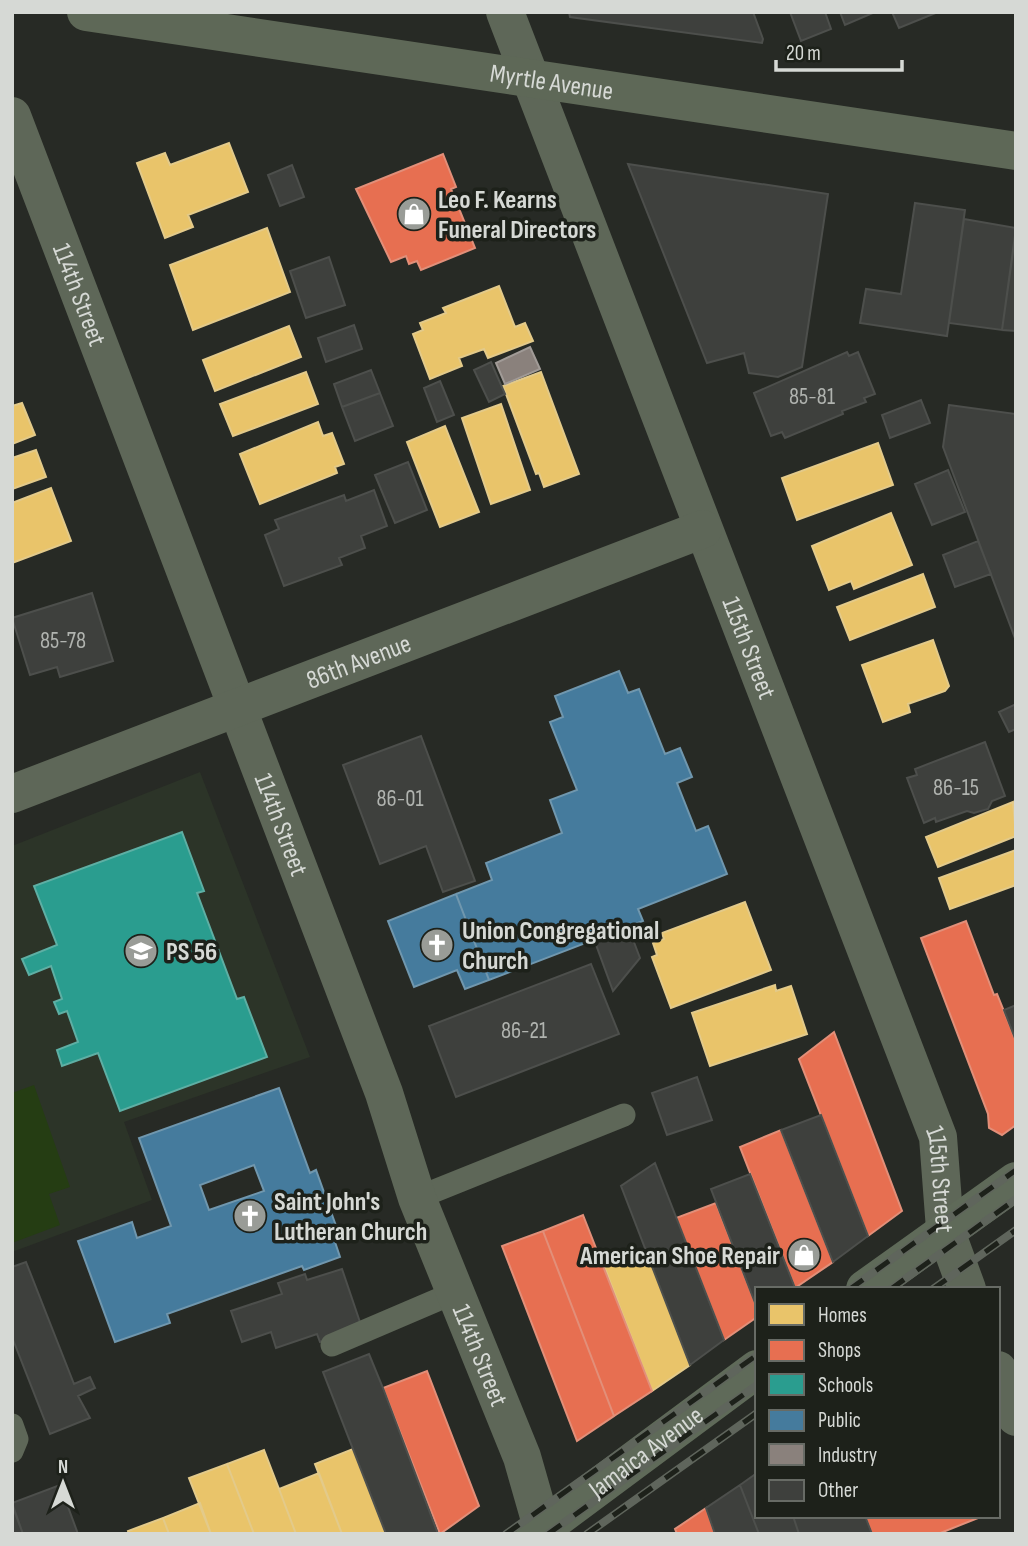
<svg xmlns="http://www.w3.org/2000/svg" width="1028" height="1546" font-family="'Sofia Sans Condensed',sans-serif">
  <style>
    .built { fill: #2c3428 }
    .green { fill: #253d13 }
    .homes { fill: #e9c46a; stroke: #e3ca8a; stroke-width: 2 }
    .shops { fill: #e76f51; stroke: #e28f79; stroke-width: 2 }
    .schools { fill: #2a9d8f; stroke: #5eafa4; stroke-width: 2 }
    .public { fill: #457b9d; stroke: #7097ae; stroke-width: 2; fill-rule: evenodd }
    .industry { fill: #8a817c; stroke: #a19b97; stroke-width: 2 }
    .building { fill: #3e403d; stroke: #4d4f4c; stroke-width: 2 }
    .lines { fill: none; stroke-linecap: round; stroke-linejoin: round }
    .service { stroke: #5e6758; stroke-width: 23 }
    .minor { stroke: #5e6758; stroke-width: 38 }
    .secondary { stroke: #5f6a59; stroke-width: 38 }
    .primary { stroke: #5e6857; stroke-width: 38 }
    .rail-casing { stroke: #5f655c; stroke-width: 8 }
    .rail { stroke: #1d211a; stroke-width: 5; stroke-dasharray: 16; stroke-linecap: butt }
    .labels { text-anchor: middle; stroke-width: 7; stroke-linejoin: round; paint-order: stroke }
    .number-label { font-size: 23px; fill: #b0b3af }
    .street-label { font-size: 26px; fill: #d6d9d5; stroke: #1d211a }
    .poi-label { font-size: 26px; font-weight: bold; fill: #d6d9d5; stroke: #1d211a; text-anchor: start }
  </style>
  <rect width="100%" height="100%" fill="#272a25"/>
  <path class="built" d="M200 772 310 1057 124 1122 152 1200 12 1252V846Z"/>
  <path class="green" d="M34 1085 70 1187 49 1194 60 1225 12 1243V1093Z"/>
  <path class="homes" d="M229 143 248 192 188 215 193 227 165 238 137 163 165 153 170 165Z
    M267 228 290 292 193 330 170 265Z
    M499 286 515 327 525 323 533 341 488 358 484 349 459 358 462 366 430 379 413 334 423 330 420 323 446 313 443 308Z
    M289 326 301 357 215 391 203 360Z
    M306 372 318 404 233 436 220 404Z
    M541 372 579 474 544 487 539 473 536 474 503 386Z
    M22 403 35 435 12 444V406Z
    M501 404 530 490 491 504 462 418Z
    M318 422 323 436 332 433 344 464 335 467 337 473 260 504 240 454Z
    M445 426 479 512 440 527 407 442Z
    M878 443 893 485 797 520 782 478Z
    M36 450 46 477 12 489V458Z
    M51 488 71 541 12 563V503Z
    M891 513 912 565 854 589 851 581 829 590 812 546Z
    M923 574 935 607 850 640 837 607Z
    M933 640 949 686 945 691 908 704 910 712 883 722 862 665Z
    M1013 802 1016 836 938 867 926 837Z
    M1016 850V885L950 909 939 878Z
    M745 902 771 970 671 1008 652 957 657 955 653 943 664 939 662 933Z
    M775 985 776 991 791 986 807 1034 710 1066 692 1013Z
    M646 1250 690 1365 652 1391 604 1266Z
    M353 1449 386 1534H342L315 1464Z
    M264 1450 279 1489 296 1534H254L227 1464Z
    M227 1464 254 1534H211L189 1478Z
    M319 1473 342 1534H296L279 1489Z
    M200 1503 211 1534H169L163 1518Z
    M163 1518 169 1534H129L128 1531Z"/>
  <path class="shops" d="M443 154 456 187 451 189 475 248 421 270 417 261 409 264 406 256 391 262 356 189Z
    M966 921 994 995 997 994 1016 1041V1125L1002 1135 989 1128 988 1114 921 938Z
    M834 1032 902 1211 868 1236 799 1059Z
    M781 1130 833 1262 795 1288 740 1147Z
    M716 1203 757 1308V1317L724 1340 676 1218Z
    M583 1215 652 1391 614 1416 543 1231Z
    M543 1231 614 1416 577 1441 502 1246Z
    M427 1371 479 1506 440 1534 383 1388Z
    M706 1508 715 1534H677L675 1529Z
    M865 1516H983L938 1534H872Z"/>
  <path class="schools" d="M182 832 204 891 197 893 237 999 244 997 267 1057 120 1111 98 1053 62 1066 57 1050 78 1042 67 1011 59 1014 54 1002 62 999 51 966 29 975 22 959 57 945 34 886Z"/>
  <path class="public" d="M619 671 628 693 639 689 665 754 680 748 692 777 677 783 696 831 708 826 727 874 638 909 643 921 489 980 456 894 492 880 486 863 562 833 550 800 577 790 550 722 563 717 555 696Z
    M456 894 489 980 465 989 457 970 414 987 388 921Z
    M279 1088 310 1173 316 1170 340 1237 334 1239 340 1257 304 1270 302 1266 167 1314 170 1323 115 1342 78 1241 132 1222 137 1238 171 1226 139 1138ZM254 1165 264 1191 209 1210 200 1185Z"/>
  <path class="industry" d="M530 347 540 369 505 384 496 363Z"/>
  <path class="building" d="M569 12H753L763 39 762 43 570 17Z
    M790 12H825L831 29 801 41Z
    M840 12H875L845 25Z
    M892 12H938L899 28Z
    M628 164 828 194 802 367 778 377 749 373 744 353 707 363Z
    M292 165 304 197 280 206 268 175Z
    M915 203 965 210 947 336 860 323 866 289 901 294Z
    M964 219 1016 228 1002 330 949 323Z
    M1016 231V331L1002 330Z
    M329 257 345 305 306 318 290 271Z
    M354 325 362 349 326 362 318 338Z
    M847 352 849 356 858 352 875 394 864 398 866 402 842 411 843 414 785 438 782 432 771 436 754 393Z
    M491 362 505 394 489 402 474 370Z
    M371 370 380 393 342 407 334 384Z
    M440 381 454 415 437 422 424 388Z
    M380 393 393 426 355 441 342 407Z
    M921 400 930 423 890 438 882 415Z
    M949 405 1016 414V641L943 447Z
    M408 462 427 510 395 523 375 475Z
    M948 470 965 512 932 525 915 484Z
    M374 490 387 526 361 536 365 548 339 558 342 565 284 586 265 535 279 529 275 520 344 495 346 501Z
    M978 541 991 574 955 587 943 555Z
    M92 593 113 661 60 677 57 667 30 675 12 618Z
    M1016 704V729L1009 732 999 712Z
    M421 736 475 881 443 892 426 846 380 864 343 765Z
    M985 742 1005 796 992 801 988 809 974 813 967 811 936 822 935 818 924 823 907 778 917 775 915 769Z
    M629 929 640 958 613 991 595 942Z
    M591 964 619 1034 456 1097 429 1026Z
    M1016 1005V1041L1004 1010Z
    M697 1077 712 1120 667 1135 652 1093Z
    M821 1115 868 1236 833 1262 781 1130Z
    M655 1163 724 1340 690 1365 621 1186Z
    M750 1174 795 1288 757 1289V1308L711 1189Z
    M26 1262 74 1384 90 1377 95 1388 78 1396 90 1418 50 1434 12 1337V1267Z
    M342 1269 362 1328 320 1342 317 1334 276 1348 271 1332 242 1342 231 1311 282 1294 278 1283 305 1274 307 1280Z
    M369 1354 383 1388 438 1534H386L323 1372Z
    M757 1473V1516H793L799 1534H759L740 1485Z
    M60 1485 78 1534H23L12 1503Z
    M740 1485 759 1534H715L706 1508Z
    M12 1505 23 1534H12Z
    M793 1516H865L872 1534H799Z"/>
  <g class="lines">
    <path class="service" d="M417 1198 624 1115
      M332 1345 456 1292
      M12 1425 17 1439 12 1451"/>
    <g class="minor">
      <path id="s1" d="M505 12 938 1137 945 1229 967 1289"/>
      <path id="s2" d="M12 116 384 1093 417 1198 522 1457 544 1534"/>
      <path id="s3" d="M12 794 703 529"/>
      <path d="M998 1370 1016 1417"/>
    </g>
    <g class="secondary">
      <path d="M865 1289 1016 1181"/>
      <path id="s4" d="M535 1534 757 1369"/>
    </g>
    <path class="primary" id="s5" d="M86 12 1016 151"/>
    <defs>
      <path id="rail" d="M850 1289 1016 1170
        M891 1289 1016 1199
        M933 1289 1016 1230
        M506 1534 757 1355
        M548 1534 757 1385
        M587 1534 757 1413"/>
    </defs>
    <use href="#rail" class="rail-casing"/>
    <use href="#rail" class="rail"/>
  </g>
  <defs>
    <symbol id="shop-disc" viewBox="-11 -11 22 22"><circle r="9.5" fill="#999c97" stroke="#1d211a"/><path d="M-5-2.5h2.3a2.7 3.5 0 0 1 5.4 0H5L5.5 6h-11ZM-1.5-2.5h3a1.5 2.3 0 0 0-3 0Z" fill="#fff"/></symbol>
    <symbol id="church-disc" viewBox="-11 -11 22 22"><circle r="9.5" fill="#999c97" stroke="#1d211a"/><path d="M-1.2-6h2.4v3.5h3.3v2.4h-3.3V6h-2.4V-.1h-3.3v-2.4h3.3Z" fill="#fff"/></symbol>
    <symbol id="school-disc" viewBox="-11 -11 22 22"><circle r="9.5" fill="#999c97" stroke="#1d211a"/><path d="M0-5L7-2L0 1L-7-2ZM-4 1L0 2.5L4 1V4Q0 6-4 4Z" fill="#fff"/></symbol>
  </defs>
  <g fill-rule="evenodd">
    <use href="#shop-disc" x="395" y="195" width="38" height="38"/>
    <use href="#church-disc" x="418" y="926" width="38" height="38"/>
    <use href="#school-disc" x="122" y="932" width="38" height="38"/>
    <use href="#church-disc" x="231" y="1197" width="38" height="38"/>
    <use href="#shop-disc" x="785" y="1236" width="38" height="38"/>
  </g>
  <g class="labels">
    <g class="number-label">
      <text x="812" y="404">85-81</text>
      <text x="63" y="648">85-78</text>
      <text x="956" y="795">86-15</text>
      <text x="400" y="806">86-01</text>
      <text x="524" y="1038">86-21</text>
    </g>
    <g class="street-label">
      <text dy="9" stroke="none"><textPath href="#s5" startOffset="471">Myrtle Avenue</textPath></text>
      <text dy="9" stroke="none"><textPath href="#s2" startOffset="191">114th Street</textPath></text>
      <text dy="9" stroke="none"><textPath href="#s1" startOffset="681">115th Street</textPath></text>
      <text dy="9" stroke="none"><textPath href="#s3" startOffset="371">86th Avenue</textPath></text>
      <text dy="9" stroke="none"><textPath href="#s2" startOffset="758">114th Street</textPath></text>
      <text dy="9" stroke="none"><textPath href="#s1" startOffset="1248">115th Street</textPath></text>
      <text dy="9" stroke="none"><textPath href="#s2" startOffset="1325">114th Street</textPath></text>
      <text dy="9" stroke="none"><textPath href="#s4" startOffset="138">Jamaica Avenue</textPath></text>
    </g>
    <g class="poi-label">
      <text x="438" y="208">Leo F. Kearns<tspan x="438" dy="30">Funeral Directors</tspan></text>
      <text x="462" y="939">Union Congregational<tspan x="462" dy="30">Church</tspan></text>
      <text x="166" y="960">PS 56</text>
      <text x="274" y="1210">Saint John's<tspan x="274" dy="30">Lutheran Church</tspan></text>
      <text x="780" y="1264" text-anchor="end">American Shoe Repair</text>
    </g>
  </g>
  <rect width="1028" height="1546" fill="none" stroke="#d6d9d5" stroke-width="28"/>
  <rect x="755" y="1287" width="245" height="231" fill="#1d211a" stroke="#676b65" stroke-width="2"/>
  <rect x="769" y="1304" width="35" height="21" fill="#e9c46a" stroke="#676b65" stroke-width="2"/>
  <text x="818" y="1322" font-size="21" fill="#d6d9d5">Homes</text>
  <rect x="769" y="1340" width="35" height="21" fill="#e76f51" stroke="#676b65" stroke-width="2"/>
  <text x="818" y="1357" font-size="21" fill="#d6d9d5">Shops</text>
  <rect x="769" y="1374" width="35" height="21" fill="#2a9d8f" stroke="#676b65" stroke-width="2"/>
  <text x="818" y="1392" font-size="21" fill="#d6d9d5">Schools</text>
  <rect x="769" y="1410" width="35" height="21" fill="#457b9d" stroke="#676b65" stroke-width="2"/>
  <text x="818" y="1427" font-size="21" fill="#d6d9d5">Public</text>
  <rect x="769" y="1444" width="35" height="21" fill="#8a817c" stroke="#676b65" stroke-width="2"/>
  <text x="818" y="1462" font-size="21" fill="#d6d9d5">Industry</text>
  <rect x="769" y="1480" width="35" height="21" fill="#3e403d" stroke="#676b65" stroke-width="2"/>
  <text x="818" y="1497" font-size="21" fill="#d6d9d5">Other</text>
  <g transform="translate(63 1483)" stroke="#1d211a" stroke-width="5" paint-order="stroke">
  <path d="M0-5L12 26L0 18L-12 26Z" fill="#d6d9d5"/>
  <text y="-10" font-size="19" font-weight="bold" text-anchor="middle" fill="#d6d9d5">N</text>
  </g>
  <path d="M776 60v10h126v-10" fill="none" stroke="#d6d9d5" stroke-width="3.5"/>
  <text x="786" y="60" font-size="21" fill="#d6d9d5" stroke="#1d211a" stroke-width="5" paint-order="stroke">20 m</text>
</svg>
